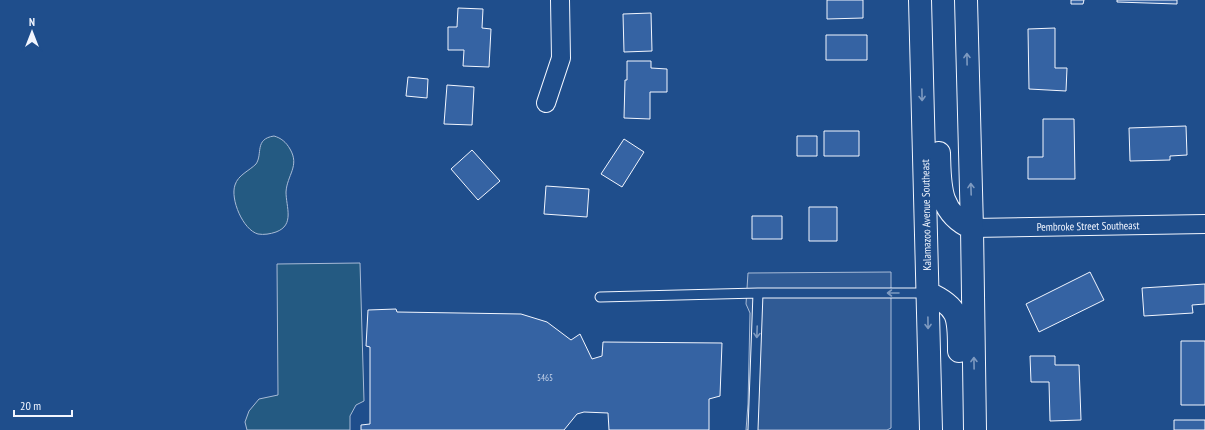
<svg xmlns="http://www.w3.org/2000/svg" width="1205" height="430" font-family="'PT Sans Narrow',sans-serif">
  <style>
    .green { fill: #245a82; stroke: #a8bbd7 }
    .parking { fill: #305b95; stroke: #a8bbd7 }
    .building { fill: #3563a3; stroke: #f2f6ff }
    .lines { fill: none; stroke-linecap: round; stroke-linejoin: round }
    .lane-casing { stroke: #f2f6ff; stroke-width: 11 }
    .street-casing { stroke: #f2f6ff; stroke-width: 20 }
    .secondary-casing { stroke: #f2f6ff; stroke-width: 24 }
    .lane { stroke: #1f4e8c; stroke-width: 9 }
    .street { stroke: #1f4e8c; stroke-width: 18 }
    .secondary { stroke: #1f4e8c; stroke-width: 22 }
    .oneway { stroke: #7e9ac0 }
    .labels { text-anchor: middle; stroke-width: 3; stroke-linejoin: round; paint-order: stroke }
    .number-label { font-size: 9px; fill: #c3d1e8 }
    .street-label { font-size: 11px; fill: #f2f6ff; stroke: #1f4e8c }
  </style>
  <rect width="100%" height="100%" fill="#1f4e8c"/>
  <path class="green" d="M274 136C281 138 286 142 290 149 300 166 287 175 286 192 286 207 295 225 276 232 270 234 264 235 258 234 243 230 230 199 235 185 238 175 249 171 256 164 263 154 254 139 274 136Z
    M360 263 364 401 356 405 350 416V430H247L245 422 249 411 259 399 278 395 277 264Z"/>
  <path class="parking" d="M891 272V428L887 430H746L748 404 750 313 746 304 748 273Z"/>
  <path class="building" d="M827 0H863V18L827 19Z
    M1071 0H1084L1083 4H1071Z
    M1117 0H1177V4L1117 2Z
    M458 8 483 9 482 28 491 29 489 67 463 66 464 50H448V27H457Z
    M651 13 652 51 624 52 623 14Z
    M1055 28V68H1067L1066 91 1029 89 1028 29Z
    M826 35H867V60H826Z
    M627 61H651V68L667 69V92H650V119L624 118 625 80H627Z
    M408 77 428 79 427 98 406 96Z
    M447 85 474 87 472 125 444 124Z
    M1043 119H1074L1075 179H1028V157H1043Z
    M1186 126 1187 155 1170 156V160L1130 161 1129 128Z
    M824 131H859V156H824Z
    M797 136H817V156H797Z
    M624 139 644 152 622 187 601 174Z
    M472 150 500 181 478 200 451 169Z
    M546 186 589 189 587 217 544 214Z
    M809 207H837V241H809Z
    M752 216H782V239H752Z
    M1090 272 1104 300 1039 332 1026 304Z
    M1205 284V304L1192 305 1193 313 1144 316 1142 288Z
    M396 309 397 312 521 314 547 322 571 340 580 334 592 359 602 356 603 342 722 343 720 396 709 399V430H609L608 413 584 412 577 414 564 430H361V425L370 424V347L366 346 368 310Z
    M1181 341H1205V405H1181Z
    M1030 356H1055V365H1079L1081 420 1050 421 1049 382H1031Z
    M1174 420H1205V430H1174Z"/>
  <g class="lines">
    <defs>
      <path id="lane" d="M600 297 758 293H928
        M753 430 758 293"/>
      <path id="street" d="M546 103 561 58 560 0
        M972 228 1205 224"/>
      <path id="secondary" d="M920 0 931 430
        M966 0 972 228 975 430
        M939 153C940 184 938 213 972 228
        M928 293C960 307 959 318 959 351"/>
    </defs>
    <use href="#lane" class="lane-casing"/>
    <use href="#street" class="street-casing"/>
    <use href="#secondary" class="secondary-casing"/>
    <use href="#lane" class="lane"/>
    <use href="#street" class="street"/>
    <use href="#secondary" class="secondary"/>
  </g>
  <defs><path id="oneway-shaft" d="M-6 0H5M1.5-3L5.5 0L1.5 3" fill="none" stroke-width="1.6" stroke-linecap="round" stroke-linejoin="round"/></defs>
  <g class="oneway">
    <use href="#oneway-shaft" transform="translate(967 59) rotate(-91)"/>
    <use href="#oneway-shaft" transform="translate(922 95) rotate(89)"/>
    <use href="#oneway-shaft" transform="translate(971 189) rotate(-92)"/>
    <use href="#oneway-shaft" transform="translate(893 293) rotate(180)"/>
    <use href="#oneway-shaft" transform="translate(928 323) rotate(89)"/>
    <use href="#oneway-shaft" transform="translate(757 332) rotate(92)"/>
    <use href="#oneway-shaft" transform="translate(974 363) rotate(-91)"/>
  </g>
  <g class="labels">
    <g class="number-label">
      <text x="545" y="381">5465</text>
    </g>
    <g class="street-label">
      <text transform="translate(926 215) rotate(-91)" y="4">Kalamazoo Avenue Southeast</text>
      <text transform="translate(1088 226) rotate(-1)" y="4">Pembroke Street Southeast</text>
    </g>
  </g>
  <g transform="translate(32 32)" stroke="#1f4e8c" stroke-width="3" paint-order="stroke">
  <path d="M0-3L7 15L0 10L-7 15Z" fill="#f2f6ff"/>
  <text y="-6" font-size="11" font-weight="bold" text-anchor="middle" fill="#f2f6ff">N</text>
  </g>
  <path d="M14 410v6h58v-6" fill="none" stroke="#f2f6ff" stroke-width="2"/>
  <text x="20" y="410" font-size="12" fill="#f2f6ff" stroke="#1f4e8c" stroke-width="3" paint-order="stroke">20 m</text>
</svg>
